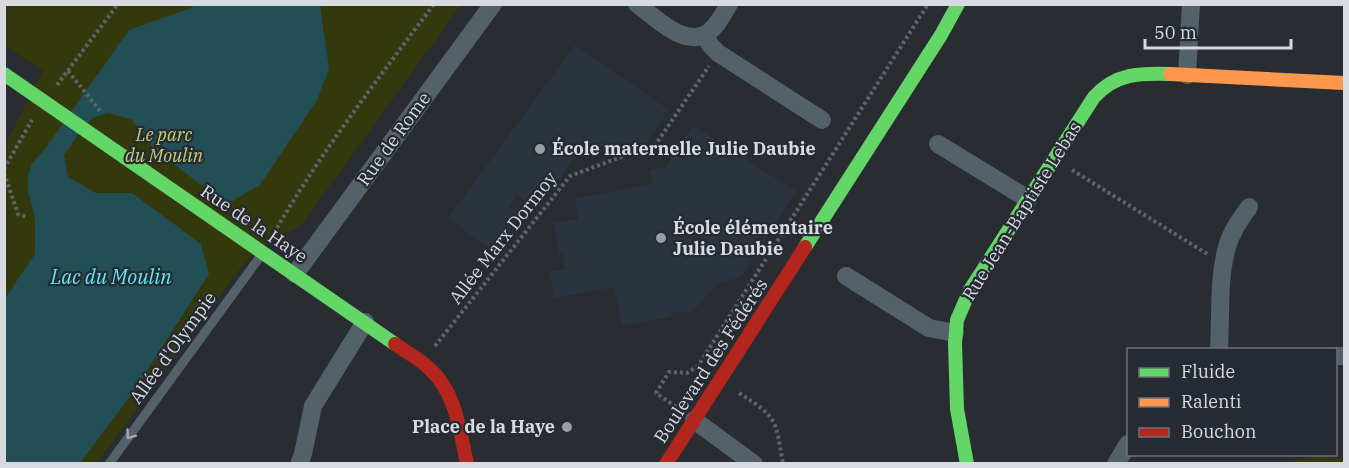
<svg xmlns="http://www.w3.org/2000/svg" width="1349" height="468" font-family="'IBM Plex Serif',serif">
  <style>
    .built { fill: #2b333f }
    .green { fill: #33390c }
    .water { fill: #224f55 }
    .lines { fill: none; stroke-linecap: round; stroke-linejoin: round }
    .path { stroke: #5b656c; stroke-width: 4; stroke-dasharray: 3 3; stroke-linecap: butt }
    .lane { stroke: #536169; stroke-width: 9 }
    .street { stroke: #536169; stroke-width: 18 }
    .fast { stroke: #63d668; stroke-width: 14 }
    .slow { stroke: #ff974d; stroke-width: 14 }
    .jam { stroke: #b3261e; stroke-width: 14 }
    .oneway { stroke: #a2aab0 }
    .poi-dot { fill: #9a9ea2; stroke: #262b33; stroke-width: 2 }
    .labels { text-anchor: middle; stroke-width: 4.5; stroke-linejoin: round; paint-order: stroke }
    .park-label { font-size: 18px; font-style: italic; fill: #c2d071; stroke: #262b33 }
    .street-label { font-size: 18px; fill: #d7dbe0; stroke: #262b33 }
    .poi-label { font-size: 18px; font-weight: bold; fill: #d7dbe0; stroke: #262b33; text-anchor: start }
    .water-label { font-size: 20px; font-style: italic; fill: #5ce8f8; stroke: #262b33 }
  </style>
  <rect width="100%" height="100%" fill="#292c30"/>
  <path class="built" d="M575 45 669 110 646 143 598 149 586 141 559 181 557 180 537 208 517 195 509 206 521 215 494 252 448 218Z
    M693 126 796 191 742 276 718 284 692 312 683 313 682 311 671 313V317L622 326 614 287 554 298 549 272 565 269 562 252 559 253 554 223 578 219 575 198 652 184 650 170 665 167Z"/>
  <path class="green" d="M5 5H461L300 227 270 240 242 266 97 463H5L4 147 43 71 5 46Z
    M1320 456 1344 459V463H1283Z"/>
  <path class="water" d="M195 5H320L329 69 317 100 260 185 227 204 156 151 131 119 107 113 93 118 82 129 64 155 68 177 96 193H132L201 244 209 274 131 395 80 463H5L4 300 35 254V218L28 191V177L31 165 45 149 129 30 191 8Z"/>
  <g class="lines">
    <path class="path" d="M68 71 101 112
      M57 85 118 4
      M4 169 32 120
      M1072 170 1209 255
      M4 173 18 214 28 217
      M274 233C320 153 378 79 434 4
      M435 346 570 176 656 144 709 66
      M739 393C778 418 775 418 783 464
      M676 407 656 393 669 372 687 373 698 366 928 4"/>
    <path class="lane" d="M109 464 262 254"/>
    <path class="street" d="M637 4C655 17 687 51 710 31 718 25 724 13 729 4
      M705 35 710 45 718 53 822 120
      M1187 75 1191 4
      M938 144 1028 199
      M295 274 493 4
      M846 276 929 328 955 333
      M1219 349C1221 316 1218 279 1227 247 1231 232 1240 220 1249 207
      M1336 356H1344
      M694 420 754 464
      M299 464 303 454 313 406 365 322
      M1116 464 1128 444"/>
    <path class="fast" d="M4 74 395 344
      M805 247 941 35 958 4
      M967 464 957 409 955 343 957 320 970 290 1094 97C1116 73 1140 73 1170 74"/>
    <path class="slow" d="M1170 74 1344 83"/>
    <path class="jam" d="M395 344C406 352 420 359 430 369 456 393 460 431 467 464
      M666 464 805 247"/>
  </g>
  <defs><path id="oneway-chevron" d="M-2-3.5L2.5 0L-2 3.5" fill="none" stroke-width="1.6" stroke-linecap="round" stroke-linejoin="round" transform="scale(1.5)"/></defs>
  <use class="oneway" href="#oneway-chevron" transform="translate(130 435) rotate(126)"/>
  <g class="poi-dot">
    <circle cx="540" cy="149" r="6"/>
    <circle cx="661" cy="238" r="6"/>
    <circle cx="567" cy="427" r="6"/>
  </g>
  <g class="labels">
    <g class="park-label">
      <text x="164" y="141">Le parc<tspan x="164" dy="21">du Moulin</tspan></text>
    </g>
    <g class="street-label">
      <text transform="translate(394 139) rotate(-54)" y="6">Rue de Rome</text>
      <text transform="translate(1022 211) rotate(-58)" y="6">Rue Jean-Baptiste Lebas</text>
      <text transform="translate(254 224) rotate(34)" y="6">Rue de la Haye</text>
      <text transform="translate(503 238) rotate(-52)" y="6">Allée Marx Dormoy</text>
      <text transform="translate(173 348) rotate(-54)" y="6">Allée d'Olympie</text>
      <text transform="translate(711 361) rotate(-57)" y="6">Boulevard des Fédérés</text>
    </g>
    <g class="poi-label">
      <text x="552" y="155">École maternelle Julie Daubie</text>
      <text x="673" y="234">École élémentaire<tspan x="673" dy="21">Julie Daubie</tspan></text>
      <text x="555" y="433" text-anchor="end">Place de la Haye</text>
    </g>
    <g class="water-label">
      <text x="111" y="284">Lac du Moulin</text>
    </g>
  </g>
  <rect width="1349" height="468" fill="none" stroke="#d7dbe0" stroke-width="12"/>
  <rect x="1127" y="348" width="210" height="108" fill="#262b33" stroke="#6d7178" stroke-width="1.5"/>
  <rect x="1139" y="368" width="30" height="9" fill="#63d668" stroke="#6d7178" stroke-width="1.5"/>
  <text x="1181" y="378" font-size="18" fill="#d7dbe0">Fluide</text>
  <rect x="1139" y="398" width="30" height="9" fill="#ff974d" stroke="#6d7178" stroke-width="1.5"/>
  <text x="1181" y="408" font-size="18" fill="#d7dbe0">Ralenti</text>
  <rect x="1139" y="428" width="30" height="9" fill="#b3261e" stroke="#6d7178" stroke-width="1.5"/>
  <text x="1181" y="438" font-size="18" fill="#d7dbe0">Bouchon</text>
  <path d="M1145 39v9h146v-9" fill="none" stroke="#d7dbe0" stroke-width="3"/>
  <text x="1154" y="39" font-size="18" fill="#d7dbe0" stroke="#262b33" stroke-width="4.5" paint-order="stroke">50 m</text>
</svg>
